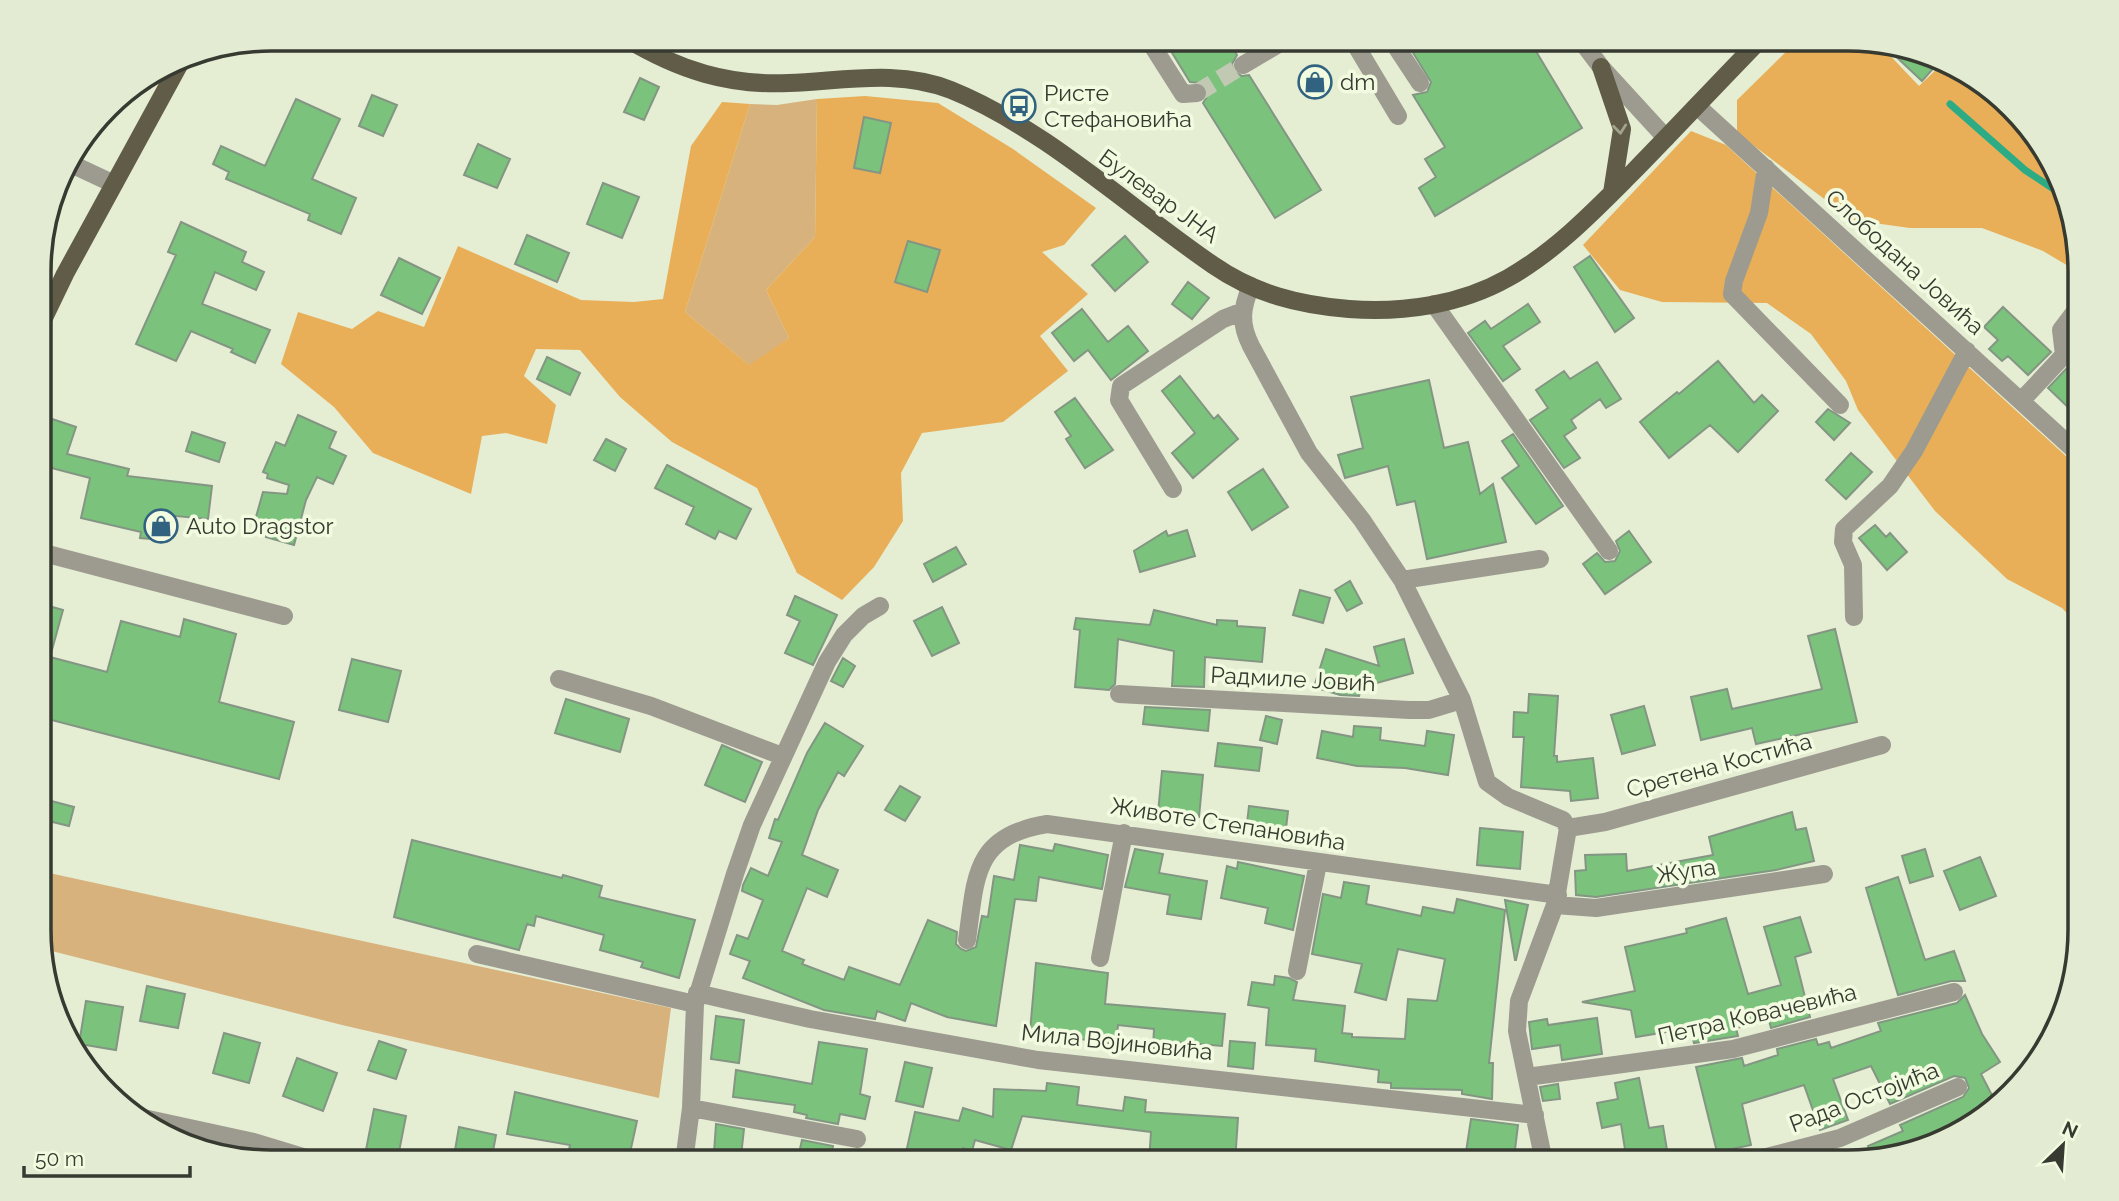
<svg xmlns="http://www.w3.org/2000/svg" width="2119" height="1201" font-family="Raleway,sans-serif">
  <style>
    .green { fill: #d8b27c }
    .forest { fill: #e8af58 }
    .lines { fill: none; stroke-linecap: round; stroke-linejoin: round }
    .stream { stroke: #2cab85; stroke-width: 7 }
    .building { fill: #7bc37c; stroke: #839683; stroke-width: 2 }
    .minor-tunnel { stroke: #c2c9b2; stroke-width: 18; stroke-dasharray: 18 9; stroke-linecap: butt }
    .minor { stroke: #9d9b90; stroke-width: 18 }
    .major { stroke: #605c48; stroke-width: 18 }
    .oneway { stroke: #a2a48c }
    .labels { text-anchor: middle; stroke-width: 7; stroke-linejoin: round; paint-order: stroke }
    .poi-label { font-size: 23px; fill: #373a30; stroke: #f2fbe0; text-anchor: start }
    .street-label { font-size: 23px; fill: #373a30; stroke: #f2fbe0 }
    .rim { fill: none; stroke: #373a30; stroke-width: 3.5 }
  </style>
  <rect width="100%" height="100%" fill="#e5edd3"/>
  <path class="green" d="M817 99 815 237 766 290 789 338 750 366 685 312 750 104 777 105Z
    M40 871 671 1008 659 1098 342 1025 40 948Z"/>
  <path class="forest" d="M1799 39H1849L1882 47 1919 86 1942 64 1964 69 2042 142 2080 255V273L2043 251 1982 228H1910L1852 220 1737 133V100Z
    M865 96 938 103 1013 149 1096 208 1064 245 1042 252 1088 294 1040 336 1068 371 1003 422 922 433 901 473 903 521 874 567 842 600 797 573 757 488 672 442 620 397 580 350 536 349 524 376 556 405 547 444 506 433 482 436 471 494 373 453 334 407 281 364 298 312 352 329 378 311 424 327 458 246 581 300 634 302 663 299 691 146 722 102 750 104 685 312 749 365 789 338 766 290 815 237 817 99Z
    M1691 131 1726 145 2080 469V627L2062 608 2007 579 1935 511 1858 410 1846 381 1811 334 1767 303 1662 302 1620 290 1583 245Z"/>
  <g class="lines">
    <path class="stream" d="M1950 104 2025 170 2058 192"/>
  </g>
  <path class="building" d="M1163 38H1227L1237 55 1232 64 1234 71 1242 76 1249 75 1321 190 1275 218 1203 103 1207 97V87L1201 83 1190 82Z
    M1404 38H1528L1582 128 1435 216 1419 188 1436 177 1425 159 1445 147 1413 95 1427 92 1431 82Z
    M1888 49 1924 59 1938 63 1922 81Z
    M640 78 659 87 644 120 624 112Z
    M372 95 397 105 383 136 359 126Z
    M296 99 340 119 312 179 356 198 341 234 308 220 310 214 226 179 229 172 213 164 221 146 265 166Z
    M864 117 891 123 880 173 854 168Z
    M478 144 510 159 497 188 464 175Z
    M603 183 639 197 622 238 587 224Z
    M181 222 246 252 242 262 264 272 256 290 215 272 202 304 270 330 255 363 231 352 233 349 191 331 176 361 136 344 176 255 168 252Z
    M527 235 569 253 557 282 515 264Z
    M1125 236 1148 262 1115 291 1092 265Z
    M908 241 940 250 927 292 895 282Z
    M1590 256 1634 318 1615 332 1574 267Z
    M399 258 440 278 422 314 381 295Z
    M1188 282 1209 298 1192 319 1172 304Z
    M1528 304 1540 322 1503 346 1520 369 1503 381 1468 333 1485 321 1491 329Z
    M2003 307 2051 352 2028 375 2008 356 2002 361 1989 349 1998 340 1984 327Z
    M1082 309 1108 342 1128 326 1148 351 1111 380 1088 350 1074 361 1052 333Z
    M547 357 580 373 570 395 537 379Z
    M1718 361 1754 403 1762 395 1778 411 1738 452 1710 425 1669 458 1640 422 1677 392 1679 394Z
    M2080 361V401L2071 410 2048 388 2067 368 2070 371Z
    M1597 362 1621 399 1606 408 1600 399 1571 420 1576 428 1564 436 1580 458 1564 468 1530 420 1548 408 1536 390 1564 371 1570 379Z
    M1180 376 1214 419 1218 415 1238 439 1193 478 1172 453 1195 433 1162 391Z
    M1429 380 1444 448 1468 442 1480 494 1493 484 1506 542 1427 559 1415 501 1397 505 1388 466 1345 478 1338 455 1363 448 1351 397Z
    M1075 398 1113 450 1085 468 1066 439 1071 436 1055 412Z
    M1828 409 1850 423 1834 440 1816 422Z
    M40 415 76 427 67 454 129 469 127 476 212 486 208 519 165 515 162 540 140 538 141 532 81 518 90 478 44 466 50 442 40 438Z
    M298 415 336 432 329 448 346 456 333 484 317 477 306 500 294 545 266 537 268 528 254 524 263 492 287 494 289 485 267 478 268 474 263 472 276 442 285 446Z
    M192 432 225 443 219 462 186 451Z
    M1513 434 1563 506 1536 524 1502 478 1519 466 1502 441Z
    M606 439 626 449 615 471 594 460Z
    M1851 453 1872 472 1846 499 1826 480Z
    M667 465 751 509 736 539 719 531 715 539 686 524 694 507 655 488Z
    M1263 469 1288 507 1252 530 1228 492Z
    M1875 525 1886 537 1890 533 1907 552 1887 570 1859 538Z
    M1187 530 1195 556 1140 572 1134 551 1166 531 1168 536Z
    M1629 531 1651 562 1605 594 1583 564 1597 553 1605 562 1615 561 1620 551 1616 541Z
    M956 547 966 564 933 582 924 564Z
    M1350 581 1362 603 1347 611 1335 590Z
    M1300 590 1330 598 1323 623 1293 615Z
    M795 596 837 615 813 665 785 653 800 621 787 615Z
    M45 605 63 610 50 657 107 672 121 621 180 637 184 619 236 634 219 702 294 722 279 779 40 717V623Z
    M942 607 959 643 932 656 914 621Z
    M1154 610 1217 625V620L1237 621V626L1265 628 1262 662 1205 657 1204 687 1172 686 1174 651 1118 639 1115 684 1109 690 1075 687 1080 630 1074 629 1076 618 1150 625Z
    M1835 629 1857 722 1756 744 1752 728 1701 740 1691 697 1727 689 1732 709 1822 689 1808 636Z
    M1404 639 1413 673 1362 687 1359 696 1340 695 1314 687 1326 649 1379 666 1374 647Z
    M843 658 855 666 843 687 831 681Z
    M352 659 401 671 388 722 339 710Z
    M1529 694 1558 696 1554 756H1557V762L1593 758 1598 798 1571 801 1570 791 1521 787 1524 737H1513L1514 712 1528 713Z
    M566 699 629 719 620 752 555 733Z
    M1644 706 1655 745 1622 754 1611 715Z
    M1145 707 1210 710 1208 731 1143 724Z
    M1266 716 1282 720 1277 744 1260 740Z
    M825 723 863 746 844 776 838 772 818 810 802 855 838 870 827 897 807 888 782 951 804 960 802 964 844 980 849 967 900 985 928 920 957 932 956 944 961 949 966 951 976 947 982 916 988 917 994 876 1014 880 1020 845 1053 851 1055 844 1108 855 1102 889 1039 877 1036 901 1015 899 996 1026 947 1017 911 1003 905 1021 877 1011 875 1019 824 1010 743 978 750 961 730 954 737 935 748 939 763 900 742 891 743 885 751 868 768 876 782 842 769 838 775 819 778 820 807 753Z
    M1354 726 1381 728 1380 740 1425 746 1427 731 1454 735 1448 775 1405 768 1357 766 1317 758 1322 731 1353 737Z
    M1218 743 1262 748 1259 771 1215 766Z
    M722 745 762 762 745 802 705 785Z
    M1162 771 1203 775 1199 817 1158 813Z
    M900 786 920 797 905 821 885 810Z
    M40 798 74 807 69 826 40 819Z
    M1249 806 1288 811 1285 837 1246 832Z
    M1792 812 1796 830 1806 828 1814 861 1776 870 1596 897 1576 895 1575 871 1586 870 1585 855 1626 854 1627 871 1713 855 1709 837Z
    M1480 828 1523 832 1520 869 1477 865Z
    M412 840 562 878 563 875 602 886 599 897 695 920 679 978 641 967 643 962 600 950 604 935 536 916 534 926 527 924 519 950 394 917Z
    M1135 849 1163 854 1159 873 1207 881 1201 919 1167 914 1170 895 1125 887Z
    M1925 849 1933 876 1910 883 1902 856Z
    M1980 857 1996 896 1960 910 1944 871Z
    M1238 862 1304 876 1293 930 1265 923 1268 908 1221 898 1227 866 1237 869Z
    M1898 877 1925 960 1954 951 1965 981H1951L1898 995 1866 888Z
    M1344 882 1369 886 1366 904 1421 916 1423 907 1454 913 1457 899 1505 910 1489 1063H1493L1492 1099 1462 1094V1090L1391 1088V1083L1378 1082 1379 1070 1315 1061 1316 1049 1266 1045 1269 1008 1248 1005 1252 982 1274 985 1275 976 1289 978 1297 982 1293 1000 1345 1006 1342 1033 1352 1034V1037L1405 1039 1408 999 1437 1001 1445 959 1398 949 1386 1000 1355 992 1362 964 1312 954 1323 894 1341 898Z
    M1505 900 1528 905 1516 960H1515Z
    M1800 917 1811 952 1795 957 1810 1017 1771 1028 1769 1021 1736 1028 1738 1036 1694 1043 1690 1028 1636 1037 1631 1010 1582 1002 1635 991 1625 947 1687 933 1686 929 1726 918 1748 994 1781 985 1764 927Z
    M1036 963 1108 973 1105 1004 1225 1014 1222 1046 1177 1042 1176 1050 1153 1048 1154 1029 1118 1025 1116 1044 1030 1032Z
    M147 986 185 994 178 1028 140 1021Z
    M1965 995 1982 1034 2000 1062 1981 1074 1996 1103 1977 1123 1873 1159 1868 1146 1903 1131 1900 1125 1963 1097 1969 1088 1965 1078 1954 1076 1890 1104 1871 1066 1833 1079 1848 1120 1820 1130 1804 1085 1742 1104 1751 1145 1717 1152 1696 1067 1742 1058 1744 1066 1778 1055 1777 1049 1816 1039 1818 1045 1829 1042 1831 1048 1881 1031 1878 1023 1957 1003Z
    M86 1001 123 1007 116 1050 79 1044Z
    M716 1016 744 1020 739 1063 711 1059Z
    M1597 1018 1602 1054 1562 1060 1560 1045 1532 1049 1529 1022 1547 1019 1548 1025Z
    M224 1033 260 1043 249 1083 213 1073Z
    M379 1041 406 1050 396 1079 368 1070Z
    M1230 1041 1255 1043 1253 1069 1228 1066Z
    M819 1042 867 1049 860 1094 870 1097 865 1119 840 1114 838 1124 806 1118 807 1115 794 1112 795 1105 733 1097 736 1070 812 1084Z
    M297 1058 337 1073 323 1111 283 1096Z
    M905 1062 932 1068 923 1107 896 1101Z
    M1639 1078 1649 1128 1663 1126 1669 1162H1627L1621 1124 1602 1128 1597 1103 1618 1099 1615 1083Z
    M1047 1083 1079 1087 1077 1105 1123 1111 1125 1097 1146 1100 1145 1112 1238 1118 1235 1162H1149L1151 1132 1022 1116 1011 1150 975 1140 972 1151 963 1148 961 1162H904L915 1112 959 1121 963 1108 993 1117 994 1089 1046 1091Z
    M1558 1084 1560 1099 1543 1101 1540 1087Z
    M515 1092 637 1121 628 1162H608L568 1154 570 1145 507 1134Z
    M374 1109 406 1116 397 1162 364 1160Z
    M1471 1119 1518 1125 1514 1158 1466 1152Z
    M716 1124 744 1129 741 1156 714 1153Z
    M459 1127 496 1135 491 1162H453Z
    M802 1140 833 1146 830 1162H797Z"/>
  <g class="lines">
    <path class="minor-tunnel" d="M1197 93 1243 65"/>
    <path class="minor" d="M1148 39 1183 94 1197 93
      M1352 39 1398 116
      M1391 39 1420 83
      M1580 39 1601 67 1666 138
      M1243 65 1287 39
      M1697 106 2080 455
      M67 162 114 184
      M1766 168 1759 213 1734 281 1732 294 1840 405
      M1251 286C1241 309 1240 324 1251 346L1309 453 1362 520 1402 580 1462 700 1487 782 1508 797 1563 820 1568 828 1555 905 1519 1001 1517 1031 1544 1162
      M1434 304 1609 551
      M2022 400 2064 355 2061 330 2080 305
      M1173 489 1119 400 1121 386 1223 319 1241 312
      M40 552 284 616
      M1402 580 1540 559
      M1854 617 1853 565 1843 542 1844 529 1890 486 1914 451 1967 351
      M559 679 651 706 782 756
      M1119 694 1409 710H1429L1462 700
      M1568 828 1605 822 1882 745
      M1555 905 1596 908 1824 874
      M967 940C976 877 973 836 1047 824L1558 895
      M477 954 695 1004
      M1100 958 1124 833
      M1297 971 1318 863
      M697 993 810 1019 1038 1060 1535 1115
      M1527 1077 1733 1049 1954 992
      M691 1108 857 1139
      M139 1117 254 1142 320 1162
      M684 1162 691 1108 695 1004 735 874 752 825 827 662 844 635 863 616 880 606
      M1747 1162 1840 1138 1958 1087"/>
    <path class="major" d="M627 39C679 70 728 86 789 83 844 81 898 69 951 90 1043 127 1131 209 1213 265 1255 294 1299 305 1349 309 1403 313 1460 305 1508 278 1556 251 1595 210 1633 172 1676 128 1718 83 1761 39
      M1601 67 1622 129 1612 193
      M40 326 65 274 184 56"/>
  </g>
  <defs><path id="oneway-chevron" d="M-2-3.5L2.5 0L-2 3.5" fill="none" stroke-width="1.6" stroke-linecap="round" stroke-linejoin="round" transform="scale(1.75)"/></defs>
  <use class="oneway" href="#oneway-chevron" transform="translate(1620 129) rotate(84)"/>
  <defs>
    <symbol id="shop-ring" viewBox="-11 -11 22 22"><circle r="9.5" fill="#f2fbe0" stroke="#316381" stroke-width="1.5"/><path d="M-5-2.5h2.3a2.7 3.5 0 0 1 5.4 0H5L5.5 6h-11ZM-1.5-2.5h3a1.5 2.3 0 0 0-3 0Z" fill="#316381"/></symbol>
    <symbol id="bus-ring" viewBox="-11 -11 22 22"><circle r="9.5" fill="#f2fbe0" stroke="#316381" stroke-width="1.5"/><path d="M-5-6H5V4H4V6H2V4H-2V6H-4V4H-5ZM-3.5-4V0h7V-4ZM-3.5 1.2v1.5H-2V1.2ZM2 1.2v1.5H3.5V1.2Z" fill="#316381"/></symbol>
  </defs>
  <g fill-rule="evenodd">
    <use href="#shop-ring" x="1296" y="63" width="38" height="38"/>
    <use href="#bus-ring" x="1000" y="87" width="38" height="38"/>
    <use href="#shop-ring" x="142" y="507" width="38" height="38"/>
  </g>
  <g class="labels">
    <g class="poi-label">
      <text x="1340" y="90">dm</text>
      <text x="1044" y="101">Ристе<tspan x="1044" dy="26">Стефановића</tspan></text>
      <text x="186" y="534">Auto Dragstor</text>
    </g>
    <g class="street-label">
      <text transform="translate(1159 196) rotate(36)" y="8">Булевар ЈНА</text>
      <text transform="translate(1905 262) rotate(42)" y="8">Слободана Јовића</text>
      <text transform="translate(1293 679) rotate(3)" y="8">Радмиле Јовић</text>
      <text transform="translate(1719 765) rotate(-15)" y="8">Сретена Костића</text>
      <text transform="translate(1228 824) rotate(9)" y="8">Животе Степановића</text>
      <text transform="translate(1686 871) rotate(-9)" y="8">Жупа</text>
      <text transform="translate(1757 1014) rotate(-13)" y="8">Петра Ковачевића</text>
      <text transform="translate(1117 1042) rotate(6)" y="8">Мила Војиновића</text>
      <text transform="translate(1864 1097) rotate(-21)" y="8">Рада Остојића</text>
    </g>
  </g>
  <path d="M0 0H2119V1201H0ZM271 51H1848A220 220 0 0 1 2068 271V930A220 220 0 0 1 1848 1150H271A220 220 0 0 1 51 930V271A220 220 0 0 1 271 51Z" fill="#e3ecd2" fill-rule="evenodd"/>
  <path class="rim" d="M271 51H1848A220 220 0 0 1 2068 271V930A220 220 0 0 1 1848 1150H271A220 220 0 0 1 51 930V271A220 220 0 0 1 271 51Z"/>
  <g transform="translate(2063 1145) rotate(25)" stroke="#f2fbe0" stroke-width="5" paint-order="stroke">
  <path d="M0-5L12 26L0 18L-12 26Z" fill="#373a30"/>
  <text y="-10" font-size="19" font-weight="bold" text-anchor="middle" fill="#373a30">N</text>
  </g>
  <path d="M24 1166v10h166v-10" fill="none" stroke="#373a30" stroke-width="3.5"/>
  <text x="35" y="1166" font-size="21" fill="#373a30" stroke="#f2fbe0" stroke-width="5" paint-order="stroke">50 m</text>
</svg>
